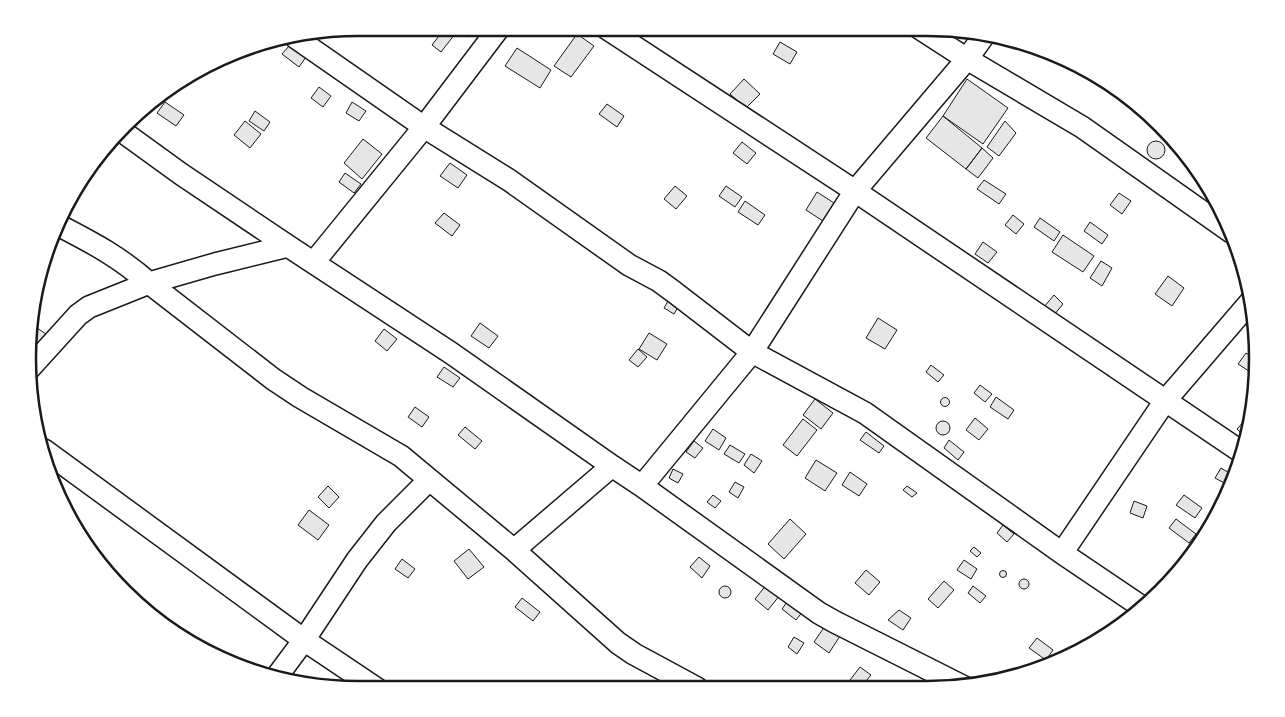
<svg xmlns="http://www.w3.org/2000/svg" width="1285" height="717" font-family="Merriweather,serif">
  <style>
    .building { fill: #e6e6e6; stroke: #1a1a1a }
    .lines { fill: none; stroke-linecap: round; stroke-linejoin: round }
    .street-casing { stroke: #1a1a1a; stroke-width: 24 }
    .street { stroke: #fff; stroke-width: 21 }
    .rim { fill: none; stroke: #1a1a1a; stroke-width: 2.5 }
  </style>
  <rect width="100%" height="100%" fill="#fff"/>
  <path class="building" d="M445 28 455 34 441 52 432 45Z
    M452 28H474L468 37Z
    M577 34 594 46 571 77 554 66Z
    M780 42 797 52 790 64 773 54Z
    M290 45 306 57 299 67 282 54Z
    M517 48 551 70 540 88 505 66Z
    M744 79 760 94 746 108 730 94Z
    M967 79 1008 108 983 144 943 116Z
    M319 87 331 96 323 107 311 98Z
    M165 102 184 115 176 126 157 113Z
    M352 102 366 111 359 121 346 113Z
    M607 104 624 116 617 127 599 114Z
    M255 111 270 122 264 131 249 121Z
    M943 116 982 148 966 169 926 138Z
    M245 121 261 134 250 148 234 135Z
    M1005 121 1016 133 999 156 987 147Z
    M363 139 382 154 362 179 344 163Z
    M1147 150a9 9 0 1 1 18 0a9 9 0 1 1-18 0Z
    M742 142 756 153 747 164 733 153Z
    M982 148 993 158 978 178 966 169Z
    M450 163 467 175 458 188 440 176Z
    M345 173 361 184 354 193 339 182Z
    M984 180 1006 194 999 204 977 189Z
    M675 186 687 196 676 209 664 199Z
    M726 186 742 197 735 207 719 196Z
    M817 192 834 203 823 221 806 210Z
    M1119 193 1131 201 1122 214 1110 205Z
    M745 201 765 215 758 225 738 212Z
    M444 213 460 225 452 236 435 223Z
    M1013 215 1024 224 1016 234 1005 225Z
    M1040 218 1060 232 1054 241 1034 227Z
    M1090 222 1108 235 1102 244 1084 231Z
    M1063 235 1094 256 1083 272 1052 252Z
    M983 242 997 252 988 263 975 254Z
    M1101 261 1112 268 1102 286 1090 278Z
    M1168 276 1184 288 1172 306 1155 294Z
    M1054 295 1063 304 1054 315 1044 307Z
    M668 301 678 307 674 314 664 308Z
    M878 318 897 330 885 349 866 338Z
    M480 323 498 336 489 348 471 336Z
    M34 326 46 334 38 347 32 343Z
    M384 329 397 339 387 351 375 341Z
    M649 333 667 344 657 360 639 349Z
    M638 349 647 357 638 367 629 360Z
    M1246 353 1256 360 1255 375 1238 364Z
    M931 365 944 375 938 382 926 372Z
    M444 367 460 378 453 387 437 377Z
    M980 385 992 394 985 402 974 393Z
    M996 397 1014 410 1008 419 990 407Z
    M940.5 402a4.5 4.5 0 1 1 9 0a4.5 4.5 0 1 1-9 0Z
    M815 399 833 413 821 429 803 415Z
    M415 407 429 417 422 427 408 417Z
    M975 418 988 429 979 440 966 430Z
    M803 419 817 430 797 456 783 445Z
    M1246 419 1250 423 1246 438 1237 429Z
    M936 428a7 7 0 1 1 14 0a7 7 0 1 1-14 0Z
    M465 427 482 441 475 449 458 435Z
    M713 429 726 438 719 450 705 441Z
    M866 432 884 446 879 453 860 440Z
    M949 440 964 452 958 460 944 448Z
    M694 441 703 448 695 458 686 452Z
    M730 445 745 454 739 463 724 454Z
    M751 454 762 461 754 473 744 465Z
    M816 460 837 473 825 491 805 478Z
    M1221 468 1231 474 1226 484 1215 478Z
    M673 469 683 474 678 483 669 478Z
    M850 472 867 484 859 496 842 485Z
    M735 482 744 487 738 498 729 492Z
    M328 486 339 497 329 508 318 497Z
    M907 486 917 493 912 497 903 490Z
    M713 495 721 501 715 508 707 502Z
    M1184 495 1202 508 1195 518 1176 505Z
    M1134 501 1147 506 1143 518 1130 513Z
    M309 510 329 525 318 540 298 525Z
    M790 519 806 534 784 559 768 544Z
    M1176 519 1196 534 1189 543 1169 528Z
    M1003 525 1014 534 1007 542 997 533Z
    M974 547 981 553 977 557 970 551Z
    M469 549 484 567 468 579 454 561Z
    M699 557 710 566 702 578 690 567Z
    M402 559 415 569 408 578 395 569Z
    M964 560 977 569 971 579 957 570Z
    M866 570 880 582 869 595 855 583Z
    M999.5 574a3.5 3.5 0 1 1 7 0a3.5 3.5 0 1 1-7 0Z
    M1019 584a5 5 0 1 1 10 0a5 5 0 1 1-10 0Z
    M944 581 954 590 938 608 928 599Z
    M767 584 780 595 768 610 755 599Z
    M973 586 986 596 980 603 968 593Z
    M719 592a6 6 0 1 1 12 0a6 6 0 1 1-12 0Z
    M522 598 540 612 533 621 515 607Z
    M789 599 804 610 796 620 782 609Z
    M899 610 911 618 903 630 888 620Z
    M825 626 840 636 829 653 814 642Z
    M794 637 804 643 797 654 788 647Z
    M1037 638 1053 650 1046 660 1029 648Z
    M860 667 871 675 861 687H851L847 684Z"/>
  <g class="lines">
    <defs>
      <path id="street" d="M606 28 855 191 1243 453
        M919 28 967 59 1082 127 1231 232
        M296 38 424 127 509 180 629 265 659 281 674 292 752 352 865 413 1062 553 1142 607
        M123 132 181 174 288 246 451 353 612 466 642 486 819 613 835 622 964 687
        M60 226C93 243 121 258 149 283L273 379 300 397 401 456 514 550 618 643 634 654 697 688
        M314 262 424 127 499 28
        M29 369 78 315 89 307 149 283 215 264 288 246
        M44 450 304 640 377 689
        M642 486 752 352 855 191 967 59 985 34
        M514 550 612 466
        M1062 553 1165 401 1251 301
        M275 679 304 640 357 560 386 523 429 480"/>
    </defs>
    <use href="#street" class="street-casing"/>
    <use href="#street" class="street"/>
  </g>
  <path d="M0 0H1285V717H0ZM358 36H927A322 322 0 0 1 1249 358V359A322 322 0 0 1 927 681H358A322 322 0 0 1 36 359V358A322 322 0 0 1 358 36Z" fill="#fff" fill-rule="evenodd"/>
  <path class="rim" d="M358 36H927A322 322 0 0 1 1249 358V359A322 322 0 0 1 927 681H358A322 322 0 0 1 36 359V358A322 322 0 0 1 358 36Z"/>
</svg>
